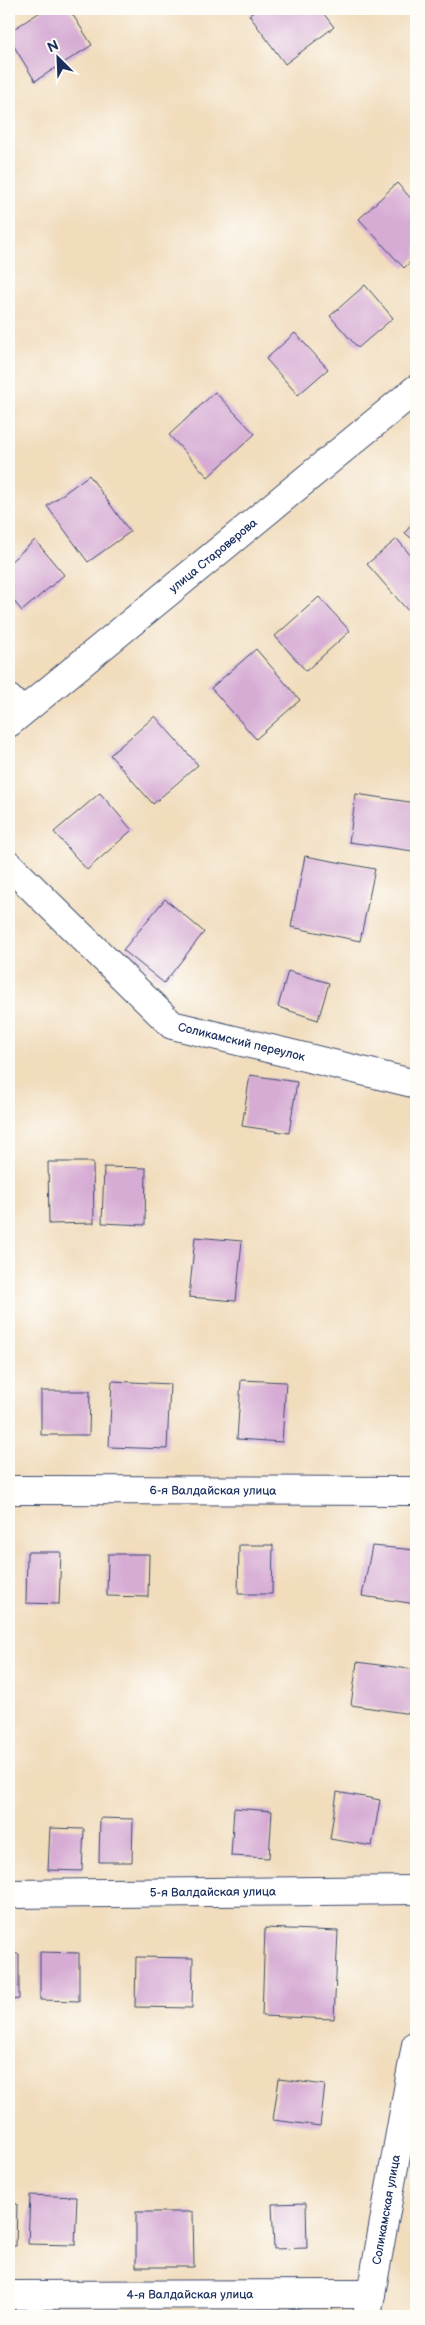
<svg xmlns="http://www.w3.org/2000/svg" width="425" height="2325" font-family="'Balsamiq Sans',sans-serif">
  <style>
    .building { fill: #d6abd4 }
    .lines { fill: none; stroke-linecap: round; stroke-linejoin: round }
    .minor-casing { stroke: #3b496c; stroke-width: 30 }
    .major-casing { stroke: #3b496c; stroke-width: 30 }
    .minor { stroke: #fff; stroke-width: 28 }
    .major { stroke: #fff; stroke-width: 28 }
    .labels { text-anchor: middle; stroke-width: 5; stroke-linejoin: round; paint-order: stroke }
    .street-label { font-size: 12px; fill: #1b2f5e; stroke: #fdfcf7 }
  </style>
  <rect width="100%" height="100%" fill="#fdfcf7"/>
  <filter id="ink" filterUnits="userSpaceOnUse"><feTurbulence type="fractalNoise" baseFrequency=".02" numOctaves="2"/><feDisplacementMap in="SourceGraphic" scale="10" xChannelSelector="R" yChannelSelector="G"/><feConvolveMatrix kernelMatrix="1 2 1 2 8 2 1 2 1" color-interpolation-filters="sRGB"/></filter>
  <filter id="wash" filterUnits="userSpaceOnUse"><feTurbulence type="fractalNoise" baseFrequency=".0096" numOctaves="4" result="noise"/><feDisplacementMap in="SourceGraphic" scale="20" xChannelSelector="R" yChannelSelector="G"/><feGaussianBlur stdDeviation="1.12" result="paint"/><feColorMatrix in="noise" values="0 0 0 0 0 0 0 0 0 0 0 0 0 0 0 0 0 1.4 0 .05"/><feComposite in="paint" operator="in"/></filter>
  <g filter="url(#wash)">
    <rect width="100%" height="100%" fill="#f1dcbc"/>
    <g id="blocks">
      <path class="building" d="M45 9H69L92 45 35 81 9 38V32Z
        M258 9H320L334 27 285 64 249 15Z
        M397 183 416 204V256L404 268 359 219Z
        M365 285 393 318 358 348 330 316Z
        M295 333 328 369 298 395 266 359Z
        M215 392 255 434 208 477 169 435Z
        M89 475 130 532 88 562 47 506Z
        M416 518V542L405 533Z
        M397 539 416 562V605L409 612 367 564Z
        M35 540 64 575 22 611 9 595V563Z
        M319 597 350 631 306 671 275 636Z
        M256 649 300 700 256 739 211 688Z
        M155 716 198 765 153 804 110 755Z
        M100 793 132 830 87 870 54 832Z
        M356 794 416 803V828L413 851 349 842Z
        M305 856 375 869 360 941 291 927Z
        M165 899 204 932 164 983 123 950Z
        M288 971 329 983 318 1020 278 1007Z
        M250 1075 297 1082 289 1133 242 1126Z
        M48 1162H93L94 1223 49 1224Z
        M104 1167 146 1168 145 1225 102 1223Z
        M195 1237 242 1241 236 1301 189 1297Z
        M241 1380 286 1382 282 1442 237 1439Z
        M112 1381 170 1384 167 1449 109 1447Z
        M41 1391H90L89 1435H41Z
        M239 1545H273L272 1594H238Z
        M372 1546 416 1550V1604L362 1596Z
        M27 1552H61L59 1604 26 1603Z
        M108 1554H149L148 1597 107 1596Z
        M357 1662 416 1670 411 1714 351 1705Z
        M337 1792 380 1800 372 1846 330 1839Z
        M234 1808 272 1811 269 1858 231 1856Z
        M100 1818 133 1819 132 1862H99Z
        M50 1828 84 1829 82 1871 48 1870Z
        M265 1928 338 1931 334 2019 262 2016Z
        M40 1952 79 1953V2001L40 2000Z
        M9 1954H19V1999L9 2000Z
        M136 1957 193 1958 192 2008 135 2007Z
        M279 2079 325 2085 320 2126 273 2120Z
        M30 2195 77 2197 75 2245 28 2244Z
        M306 2203 307 2248 274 2249 272 2204Z
        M9 2204H17L16 2246H9Z
        M136 2212H193L194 2267H136Z"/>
    </g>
  </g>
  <g filter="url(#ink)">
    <use href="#blocks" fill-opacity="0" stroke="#3b496c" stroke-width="1"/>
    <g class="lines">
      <defs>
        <g id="minor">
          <path d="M9 699 21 712"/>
          <path id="s1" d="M9 865 172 1025 416 1084"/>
          <path id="s2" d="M9 1490 416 1491"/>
          <path id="s3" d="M9 1894 416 1890"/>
          <path id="s4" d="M9 2295 371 2294"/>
        </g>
        <g id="major">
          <path id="s5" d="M9 723 416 389"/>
          <path id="s6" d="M367 2316 416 2045"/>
        </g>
      </defs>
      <use href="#minor" class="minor-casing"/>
      <use href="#major" class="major-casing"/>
      <use href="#minor" class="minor"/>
      <use href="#major" class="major"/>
    </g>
  </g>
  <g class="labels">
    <g class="street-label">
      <text dy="4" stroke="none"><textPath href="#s5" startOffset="264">улица Староверова</textPath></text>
      <text dy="4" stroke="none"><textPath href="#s1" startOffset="300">Соликамский переулок</textPath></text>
      <text dy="4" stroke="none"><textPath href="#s2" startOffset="204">6-я Валдайская улица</textPath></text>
      <text dy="4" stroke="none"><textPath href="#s3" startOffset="204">5-я Валдайская улица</textPath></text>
      <text dy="4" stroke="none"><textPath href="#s6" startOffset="108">Соликамская улица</textPath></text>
      <text dy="4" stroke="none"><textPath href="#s4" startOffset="181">4-я Валдайская улица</textPath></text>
    </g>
  </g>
  <rect width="425" height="2325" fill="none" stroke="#fdfcf7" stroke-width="30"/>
  <g transform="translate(58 58) rotate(336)" stroke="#fdfcf7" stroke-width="4" paint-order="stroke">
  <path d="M0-4L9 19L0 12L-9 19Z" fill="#1b2f5e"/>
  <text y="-8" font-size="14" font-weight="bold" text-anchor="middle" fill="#1b2f5e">N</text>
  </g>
</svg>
